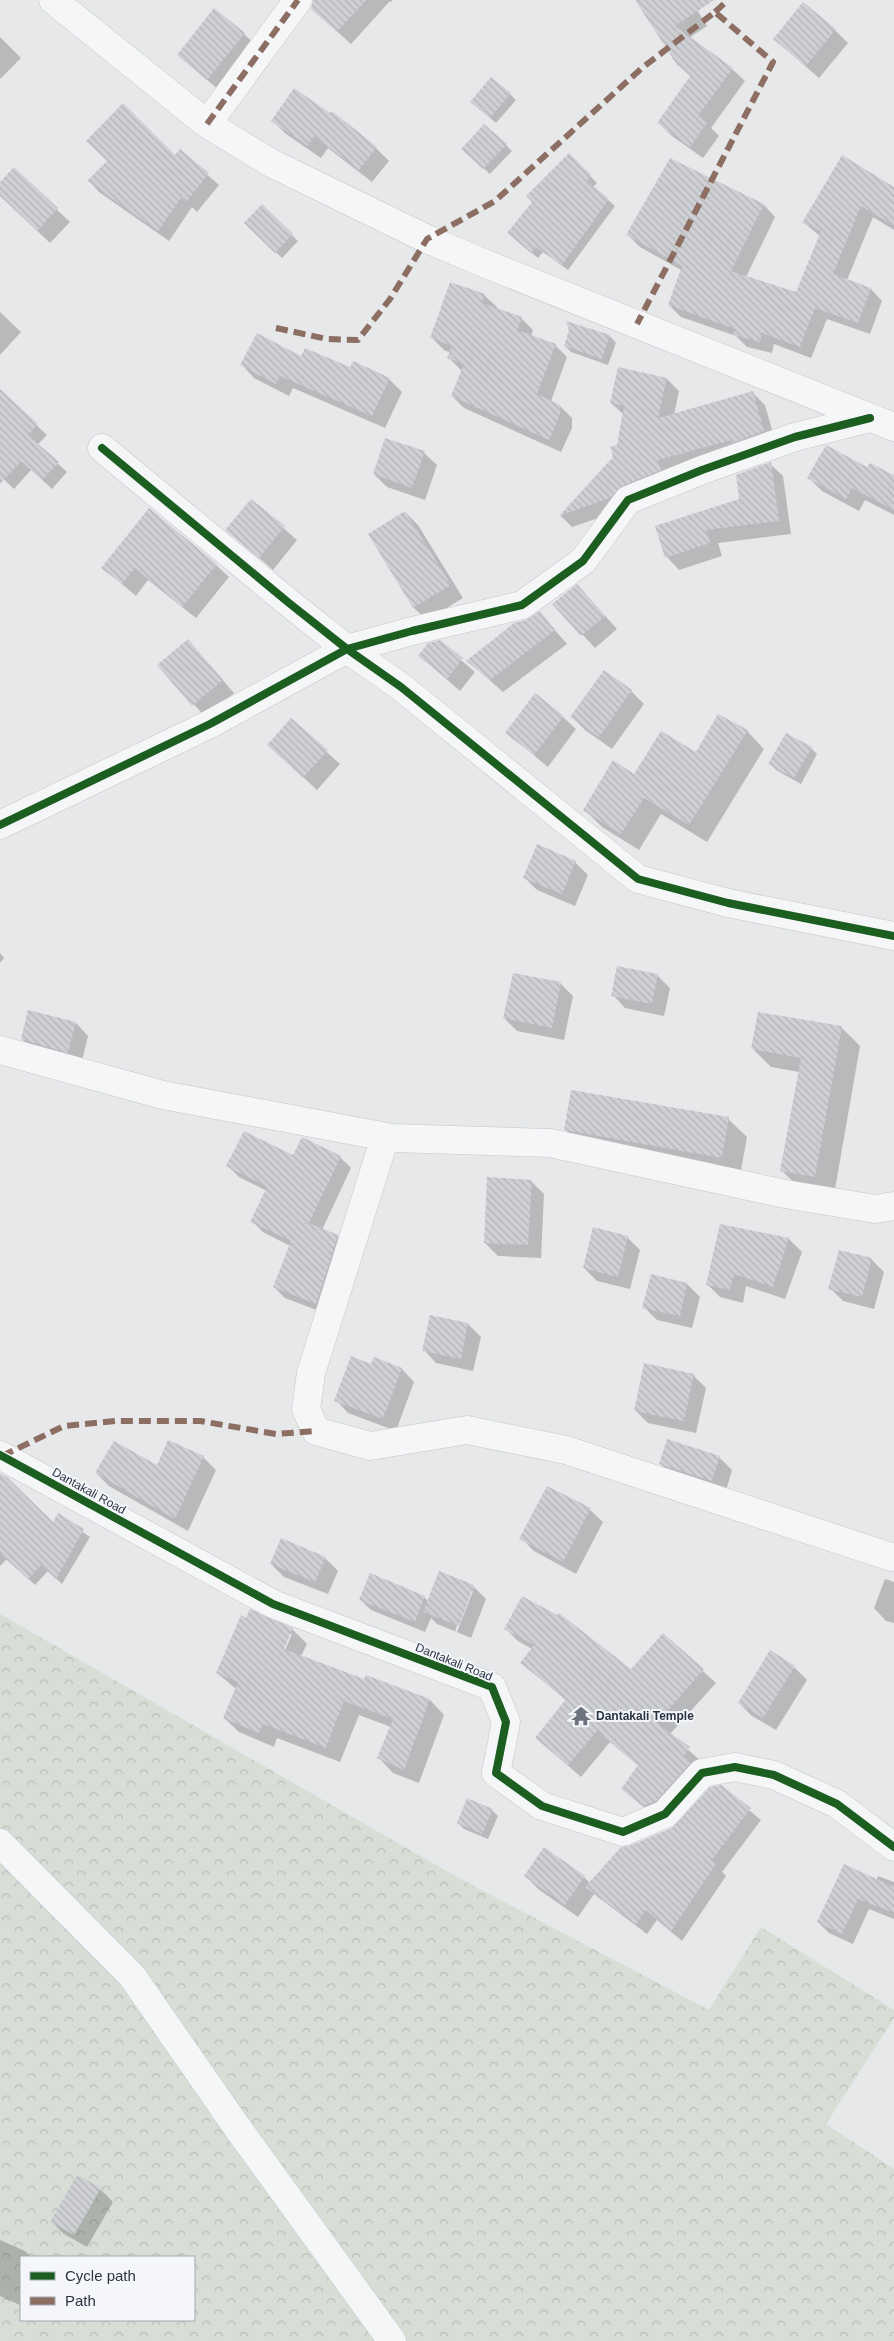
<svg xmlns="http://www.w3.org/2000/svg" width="894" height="2341" font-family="Arial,sans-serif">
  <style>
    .forest { fill: url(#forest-crowns); fill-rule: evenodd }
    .shadow { fill: #0003; fill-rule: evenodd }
    .building { fill: url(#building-back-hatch) }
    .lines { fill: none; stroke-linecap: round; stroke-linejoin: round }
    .minor-casing { stroke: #c4c6c8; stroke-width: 29 }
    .minor { stroke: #f5f6f7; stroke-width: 28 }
    .quiet { stroke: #8d6e63; stroke-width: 6; stroke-dasharray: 12 6; stroke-linecap: butt }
    .cycleway-casing { stroke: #f4f6f9; stroke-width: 11 }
    .cycleway { stroke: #1b5e20; stroke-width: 8 }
    .labels { text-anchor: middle; stroke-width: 4; stroke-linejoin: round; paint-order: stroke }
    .street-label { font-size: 12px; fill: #2b3445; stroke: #f4f6f9 }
    .poi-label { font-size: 12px; font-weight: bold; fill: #2b3445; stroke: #f4f6f9; text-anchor: start }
  </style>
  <defs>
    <pattern id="forest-crowns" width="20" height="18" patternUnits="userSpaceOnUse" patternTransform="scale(1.25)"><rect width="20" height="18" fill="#d6ded6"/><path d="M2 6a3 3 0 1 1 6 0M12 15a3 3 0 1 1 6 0" fill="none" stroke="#b8bfb9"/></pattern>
    <pattern id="building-back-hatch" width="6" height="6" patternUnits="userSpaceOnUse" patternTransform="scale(1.25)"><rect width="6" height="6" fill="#ced0d3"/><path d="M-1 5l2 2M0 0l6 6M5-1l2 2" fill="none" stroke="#b1b3b6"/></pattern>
  </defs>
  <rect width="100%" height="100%" fill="#e6e8ea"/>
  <path class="forest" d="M0 1614 455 1876 709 2010 761 1927 894 2010V2018L826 2124 894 2169V2341H0ZM21 2257H194V2320H21Z"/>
  <path class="shadow" d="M322 0H393L391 2 390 1 351 44 313 10Z
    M637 0H691L707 26 689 38 732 69 745 81 711 128 719 136 703 158 672 136 659 123 691 77 678 64Z
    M835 30 848 43 819 78 774 39Z
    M244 34 257 46 220 91 178 55Z
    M0 37 21 58 0 79Z
    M510 94 516 100 496 123 478 108Z
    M273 121 376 148 389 161 372 182 328 148 321 158 286 134Z
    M506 145 512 151 490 174 469 155Z
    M180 151 219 185 197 212 192 207 169 241 99 192 89 181 175 157Z
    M569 155 597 183 593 187 615 206 568 270 543 252 538 258 515 239Z
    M14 169 70 222 50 243 0 195V184Z
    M894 188V230L873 217 847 280 871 289 882 301 870 334 827 319 811 358 774 344 772 353 747 347 736 336 681 317 669 305 681 270 640 247 628 235 764 205 775 217 746 277 796 294 820 236 803 222Z
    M262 206 298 241 282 258 252 230Z
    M484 295 497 307 496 309 521 318 533 330 531 336 555 345 567 357 551 401 560 406 572 418V428L561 452 464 408 452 396 462 371 449 358 451 353 444 350 432 338Z
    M0 312 21 332 0 355Z
    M610 336 616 343 608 365 571 352 565 346Z
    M302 358 389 379 402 392 385 428 293 388 289 396 254 378 242 365Z
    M667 379 679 391 674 415 753 393 765 405 776 444 622 510 572 527 561 516 615 457 624 415 611 403Z
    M0 391 47 435 37 445 67 472 52 489 31 470 14 489 0 476Z
    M424 453 437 465 425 500 387 487 374 474Z
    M770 464 783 476 791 534 718 543 722 556 679 570 667 557 740 499Z
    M868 469 894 477V515L865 500 859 511 822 491 809 478Z
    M251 500 297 540 273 570 227 530Z
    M405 512 418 525 463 598 427 620 414 608 370 534Z
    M216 565 229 577 196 618 148 580 136 596 103 568Z
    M590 599 617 629 595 648 554 604Z
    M540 613 567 644 503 692 468 661Z
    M440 642 475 672 460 691 420 656Z
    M200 654 234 693 206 718 159 665Z
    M631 691 644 704 612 749 585 730 572 717Z
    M563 717 576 729 548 767 507 733Z
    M291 720 340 764 317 790 268 745Z
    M747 731 764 749 707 842 661 814 639 850 602 827 584 809 635 775 696 754Z
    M811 748 817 754 801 784 776 770 770 763Z
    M575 862 588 875 575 906 537 890 524 877Z
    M0 953 4 958 0 963Z
    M657 975 670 988 664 1016 625 1008 613 995Z
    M561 984 573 996 564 1040 517 1031 504 1018Z
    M76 1023 88 1036 81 1065 35 1052 22 1039Z
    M842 1028 860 1046 834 1195 801 1189 782 1171 799 1072 771 1067 752 1048Z
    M728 1119 747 1137 740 1176 584 1148 565 1129Z
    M293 1157H340L351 1168 322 1230 337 1236 348 1247 327 1314 285 1298 274 1287 290 1246 263 1232 252 1221 267 1191 239 1177 228 1166Z
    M531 1181 544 1194 541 1258 498 1256 485 1243Z
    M721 1225 789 1239 802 1252 785 1299 746 1286 743 1303 720 1297 707 1284Z
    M627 1237 640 1250 630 1289 597 1281 584 1268Z
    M871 1259 884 1272 874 1309 843 1301 830 1288Z
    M652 1276 687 1284 700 1297 692 1328 657 1320 644 1307Z
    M430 1316 468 1324 481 1337 473 1371 436 1363 424 1350Z
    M372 1366 402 1369 414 1382 396 1431 348 1413 336 1400Z
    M693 1375 706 1388 696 1433 648 1423 635 1410Z
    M203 1457 216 1470 188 1531 109 1486 96 1473 157 1467Z
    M719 1457 732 1470 725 1494 673 1477 661 1464Z
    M0 1490 53 1524 58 1515 90 1537 62 1584 48 1571 35 1585 7 1559 0 1566Z
    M590 1510 603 1522 576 1574 534 1551 521 1538Z
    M325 1558 338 1571 328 1594 284 1577 271 1564Z
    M885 1579 894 1582V1623L886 1621 874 1608Z
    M473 1586 486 1599 471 1638 437 1624 431 1618 425 1632 371 1610 361 1600 424 1597 428 1601ZM470 1591H473L457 1632 455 1631Z
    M292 1629 307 1644 301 1656 365 1681 366 1677 430 1700 444 1715 419 1783 393 1773 379 1758 391 1727 359 1715 340 1762 277 1738 274 1747 239 1732 224 1718 236 1689 217 1673ZM289 1634H292L283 1655 281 1654Z
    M506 1629 632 1671 663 1635 716 1683 670 1734 701 1761 657 1818 622 1789 639 1766 610 1742 581 1777 536 1738 567 1701 522 1663 532 1649 518 1641Z
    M794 1667 807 1680 776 1730 752 1716 739 1703Z
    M721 1787 761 1820 722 1872 726 1876 682 1941 657 1920 647 1934 594 1894 578 1917 538 1889 526 1876 584 1877 590 1883 672 1829Z
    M492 1810 498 1816 488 1839 464 1829 458 1823Z
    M878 1876 894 1882V1919L869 1909 853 1944 829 1933 818 1922 876 1881Z
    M100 2189 113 2202 87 2247 64 2234 51 2221Z
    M0 2240 25 2251 31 2257H21L20 2305 0 2296Z"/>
  <path class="building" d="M313 0H366L337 32 311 9Z
    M635 0H714L675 26 733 68 698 116 707 123 690 147 657 123 691 75 677 65Z
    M803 2 836 29 806 66 773 39Z
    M214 8 245 33 207 80 177 55Z
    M491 77 511 93 490 118 470 102Z
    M294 88 330 113 332 111 377 147 359 170 314 136 308 146 271 121Z
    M123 103 175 155 180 149 209 173 186 202 181 198 158 231 87 181 107 161 86 141Z
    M484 124 507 144 483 169 461 149Z
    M569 153 591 175 587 181 609 199 562 265 536 247 531 253 507 233 532 202 526 196Z
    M842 155 894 187V226L861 206 833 274 871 288 858 323 815 308 800 347 762 333 760 342 733 335 735 329 668 305 682 266 626 235 670 158 764 204 731 271 796 292 821 231 802 223Z
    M14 167 58 208 37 231 0 196V182Z
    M262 204 293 234 275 253 244 223Z
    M450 282 485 294 482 303 522 317 517 330 556 344 537 394 560 405V415L549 440 451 396 464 364 447 358 452 346 430 338Z
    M566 321 610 335 602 359 564 346 569 330Z
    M257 333 301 356 305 348 350 367 353 361 390 378 372 416 280 376 276 384 240 365Z
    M618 367 667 378 658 418 753 391 764 431 732 443 731 440 658 460 661 470 622 486 610 498 559 516 613 457 610 447 617 445 624 406 610 403Z
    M0 389 38 424 28 435 59 462 42 480 21 461 0 484Z
    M385 438 425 451 412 488 373 474Z
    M826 445 867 467 870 463 894 475V510L852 488 846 499 807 478Z
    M771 462 779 521 706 530 710 543 665 558 655 526 739 499 736 475Z
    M251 499 285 526 259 558 225 530Z
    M149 508 217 564 182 607 135 568 122 584 101 568Z
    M405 511 451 585 413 608 368 534Z
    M577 584 605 616 581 636 552 604Z
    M540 611 555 630 490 680 466 661 514 623 526 620Z
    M188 639 223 680 192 706 157 665Z
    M440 640 463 658 447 679 418 656 428 643Z
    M604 670 632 690 599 737 570 717Z
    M535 693 564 716 534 755 505 733Z
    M718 714 748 730 689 825 644 798 621 834 583 810 613 760 634 774 661 731 696 752Z
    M291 718 328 750 303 778 267 745Z
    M786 733 812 747 794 778 768 764Z
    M537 844 576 861 562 894 523 878Z
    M617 966 658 974 652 1004 611 996Z
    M513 973 561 982 552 1028 503 1018Z
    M28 1010 76 1022 68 1053 21 1039Z
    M758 1012 842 1026 815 1177 780 1171 801 1058 751 1049Z
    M571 1090 729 1117 722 1158 564 1130Z
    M244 1131 293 1155 302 1137 341 1156 309 1223 338 1235 316 1304 273 1287 291 1241 250 1222 267 1187 226 1166Z
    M487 1177 532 1180 528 1245 484 1243Z
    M720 1224 789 1238 773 1287 734 1274 730 1290 706 1285Z
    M593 1227 628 1236 618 1277 583 1268Z
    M839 1250 872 1258 862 1297 828 1289Z
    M651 1274 687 1283 680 1316 642 1308Z
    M430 1315 468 1323 461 1359 422 1351Z
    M351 1356 371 1364 374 1357 402 1368 383 1419 334 1401Z
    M644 1363 694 1374 684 1421 634 1411Z
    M667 1439 720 1456 712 1481 659 1464Z
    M168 1440 204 1456 175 1519 95 1473 114 1441 157 1465Z
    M0 1473 7 1477 53 1522 58 1513 84 1529 56 1579 41 1565 28 1579 0 1554Z
    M547 1486 591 1508 563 1562 519 1539Z
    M281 1538 326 1557 315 1582 270 1564Z
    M439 1571 474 1585 459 1626 423 1612Z
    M370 1573 425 1596 415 1622 359 1600Z
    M522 1596 557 1615 559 1613 631 1669 663 1633 704 1669 657 1723 690 1747 683 1757 691 1762 656 1801 643 1806 621 1789 638 1765 597 1731 568 1765 535 1738 566 1699 520 1663 534 1645 504 1629Z
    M250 1609 293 1628 284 1649 364 1679 366 1675 430 1699 404 1770 377 1758 393 1719 344 1701 326 1748 263 1724 259 1733 223 1718 238 1682 216 1673 241 1615 246 1618Z
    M770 1650 795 1666 763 1718 738 1703Z
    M721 1785 751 1808 711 1861 716 1864 671 1931 646 1910 636 1924 585 1887 621 1847 629 1846 672 1828 710 1787Z
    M467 1798 493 1809 482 1834 457 1823Z
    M544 1847 585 1876 565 1905 524 1876Z
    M844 1864 894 1887V1913L858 1899 842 1934 817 1922Z
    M77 2175 101 2188 74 2235 50 2222Z"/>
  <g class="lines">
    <defs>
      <path id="minor" d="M53 0 207 124 271 163 427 239 486 264 894 427
        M207 124 298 0
        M102 448 289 603 347 649 401 687 638 879 728 903 894 936
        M0 825 210 724 347 649 412 631 522 605 583 561 628 500 702 470 795 437 870 418
        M0 1050 163 1095 392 1138 550 1143 785 1194 875 1209 894 1206
        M385 1137 311 1373 306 1409 316 1431 370 1446 467 1430 566 1450 891 1557
        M0 1455 273 1604 492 1687 506 1722 496 1773 542 1806 623 1832 665 1814 702 1773 735 1767 774 1775 837 1804 894 1847
        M0 1843 132 1976 239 2130 392 2341"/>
    </defs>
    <use href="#minor" class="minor-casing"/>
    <use href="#minor" class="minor"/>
    <path class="quiet" d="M715 12 728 0
      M207 124 298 0
      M276 328 327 339 358 340 390 299 427 239 495 201 642 68 715 12 773 62 637 324
      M2 1456 64 1426 116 1421H200L276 1434 316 1431"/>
    <defs>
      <path id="cycleway" d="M102 448 289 603 347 649 401 687 638 879 728 903 894 936
        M0 825 210 724 347 649 412 631 522 605 583 561 628 500 702 470 795 437 870 418
        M0 1455 273 1604 492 1687 506 1722 496 1773 542 1806 623 1832 665 1814 702 1773 735 1767 774 1775 837 1804 894 1847"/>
    </defs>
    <use href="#cycleway" class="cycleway-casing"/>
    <use href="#cycleway" class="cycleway"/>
  </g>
  <defs>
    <symbol id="temple-bare" viewBox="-9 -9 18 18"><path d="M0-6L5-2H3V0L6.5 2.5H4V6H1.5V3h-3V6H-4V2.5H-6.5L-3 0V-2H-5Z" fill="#6c737f" stroke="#f4f6f9" stroke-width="2.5" paint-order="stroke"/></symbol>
  </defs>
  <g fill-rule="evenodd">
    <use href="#temple-bare" x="567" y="1702" width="28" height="28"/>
  </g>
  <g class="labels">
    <g class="street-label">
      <text transform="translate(89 1491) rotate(29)" y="4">Dantakali Road</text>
      <text transform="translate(454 1662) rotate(22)" y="4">Dantakali Road</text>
    </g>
    <g class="poi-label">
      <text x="596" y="1720">Dantakali Temple</text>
    </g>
  </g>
  <rect x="20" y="2256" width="175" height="65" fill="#f4f6f9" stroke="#a4a8b1"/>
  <rect x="30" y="2272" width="25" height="8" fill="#1b5e20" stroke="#a4a8b1"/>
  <text x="65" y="2281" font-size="15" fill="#2b3445">Cycle path</text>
  <rect x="30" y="2297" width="25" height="8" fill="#8d6e63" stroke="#a4a8b1"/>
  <text x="65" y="2306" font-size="15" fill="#2b3445">Path</text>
</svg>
